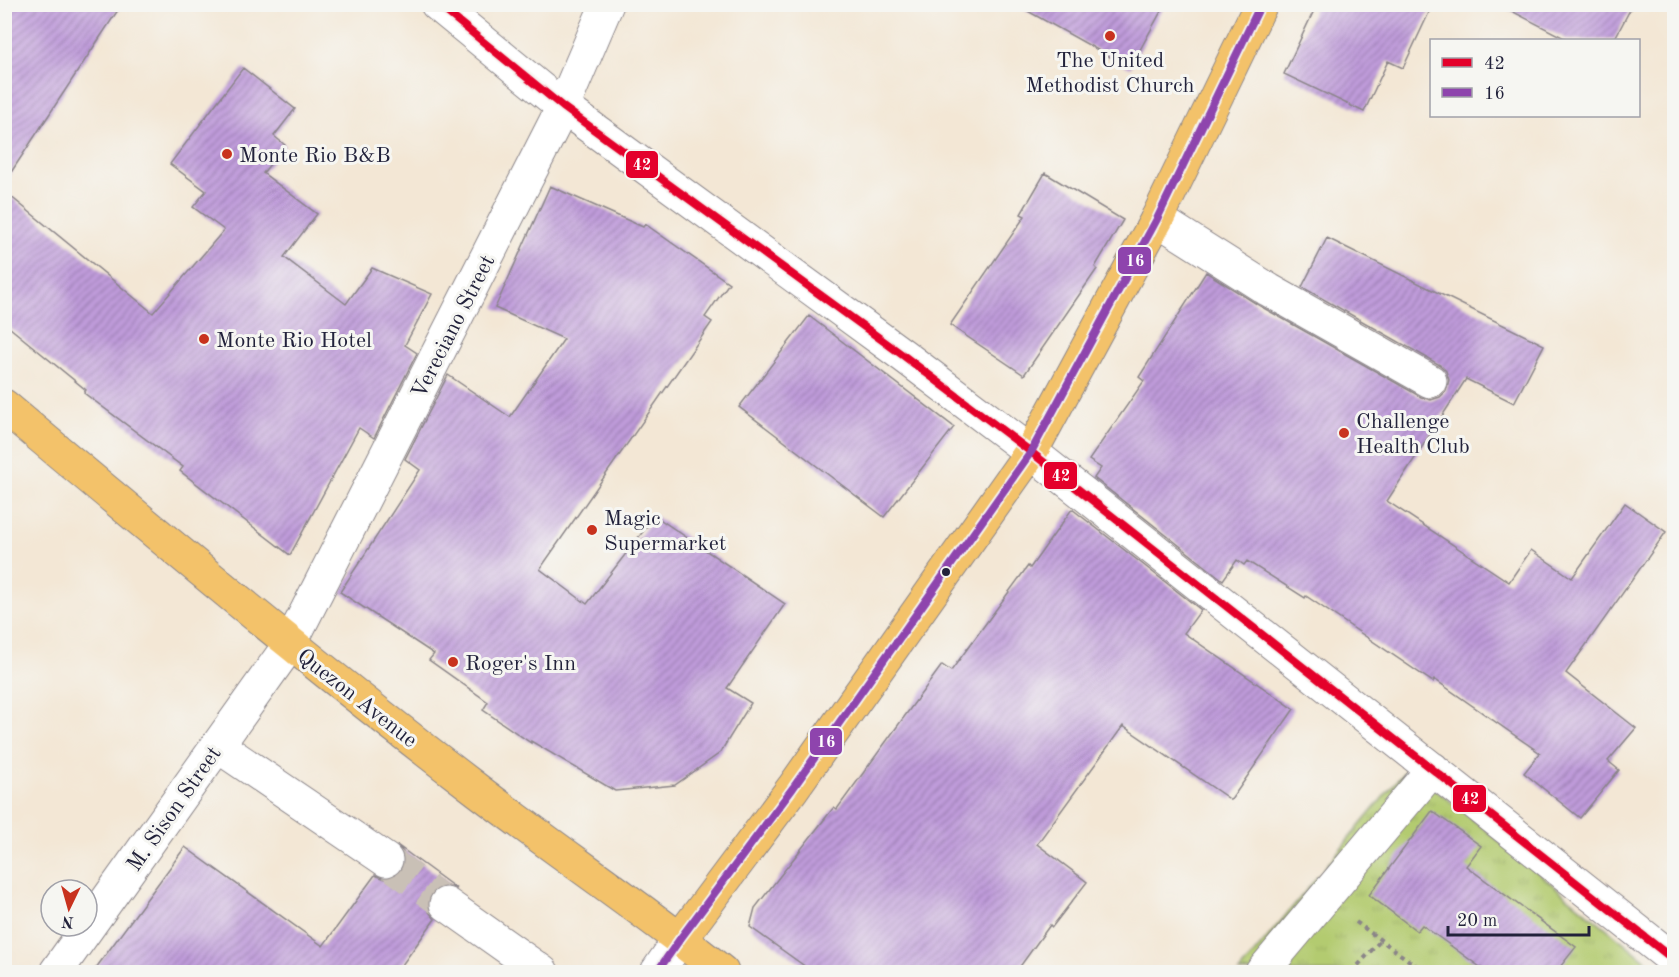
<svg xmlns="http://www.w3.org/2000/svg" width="1679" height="977" font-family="'Old Standard TT',serif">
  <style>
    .grass { fill: url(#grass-tufts); stroke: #6a7656; stroke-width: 1.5 }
    .building { fill: url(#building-hatch) }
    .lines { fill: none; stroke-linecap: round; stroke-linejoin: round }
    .minor-tunnel { stroke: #c9c0b6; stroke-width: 33; stroke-dasharray: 33 16; stroke-linecap: butt }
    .minor-casing { stroke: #8a8488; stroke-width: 35 }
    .major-casing { stroke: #8a8488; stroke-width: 35 }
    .path { stroke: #8a8488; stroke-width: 4; stroke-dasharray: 4.5 4.5; stroke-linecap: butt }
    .minor { stroke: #fff; stroke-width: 33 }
    .major { stroke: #f3c26a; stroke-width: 33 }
    .bus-1-casing { stroke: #f6f6f2; stroke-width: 12 }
    .bus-2-casing { stroke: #f6f6f2; stroke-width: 12 }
    .bus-1 { stroke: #e4002b; stroke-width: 8 }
    .bus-2 { stroke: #8e44ad; stroke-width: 8 }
    .poi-dot { fill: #c8321e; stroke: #f6f6f2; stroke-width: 2 }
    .bus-dot { fill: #22223b; stroke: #f6f6f2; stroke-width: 2 }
    .labels { text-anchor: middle; stroke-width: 6; stroke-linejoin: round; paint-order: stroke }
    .poi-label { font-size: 22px; fill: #22223b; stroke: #f6f6f2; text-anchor: start }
    .street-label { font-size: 22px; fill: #22223b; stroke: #f6f6f2 }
    .line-badge { stroke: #f6f6f2; stroke-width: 2 }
    .badge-label { font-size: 16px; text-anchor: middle; font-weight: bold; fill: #fff }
  </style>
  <defs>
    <pattern id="grass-tufts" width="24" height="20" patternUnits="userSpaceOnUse" patternTransform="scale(1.5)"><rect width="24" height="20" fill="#b3cb70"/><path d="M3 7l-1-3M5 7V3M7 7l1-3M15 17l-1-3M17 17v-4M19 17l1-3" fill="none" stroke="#9aae62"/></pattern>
    <pattern id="building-hatch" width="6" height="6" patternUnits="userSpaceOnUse" patternTransform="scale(1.5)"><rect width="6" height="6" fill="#bf9bda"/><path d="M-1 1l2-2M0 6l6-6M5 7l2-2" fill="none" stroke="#9b7eb2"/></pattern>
  </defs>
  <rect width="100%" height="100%" fill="#f6f6f2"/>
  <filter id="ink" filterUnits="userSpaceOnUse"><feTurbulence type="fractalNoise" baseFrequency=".0167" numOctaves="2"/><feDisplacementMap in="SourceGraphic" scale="12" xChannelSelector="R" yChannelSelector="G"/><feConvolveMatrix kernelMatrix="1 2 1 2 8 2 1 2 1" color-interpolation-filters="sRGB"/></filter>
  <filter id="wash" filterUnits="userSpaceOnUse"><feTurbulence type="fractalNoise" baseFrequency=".008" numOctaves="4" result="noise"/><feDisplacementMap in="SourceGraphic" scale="24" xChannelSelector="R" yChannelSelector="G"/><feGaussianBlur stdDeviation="1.35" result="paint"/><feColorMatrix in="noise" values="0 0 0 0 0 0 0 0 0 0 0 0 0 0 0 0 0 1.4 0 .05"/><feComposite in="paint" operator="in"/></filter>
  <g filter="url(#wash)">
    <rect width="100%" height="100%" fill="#f3e7d5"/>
    <path class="grass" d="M1408 767 1660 972H1239Z"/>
    <g id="blocks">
      <path class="building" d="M4 4H122L4 183Z
        M1015 4H1165L1130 68Z
        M1317 4H1433L1403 68 1388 61 1364 112 1284 74Z
        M1498 4H1633L1614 40H1568Z
        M243 68 295 109 274 136 285 145 263 173 317 214 284 257 346 304 372 268 432 294 405 345 417 353 374 438 359 428 290 555 180 471 183 467 84 393 86 390 4 323V191L153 313 224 230 193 207 206 191 170 164Z
        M1045 173 1123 220 1095 267 1097 269 1024 375 950 325 1025 216 1021 214Z
        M550 186 643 227 645 224 729 283 705 317 712 322 540 569 587 604 655 516 785 604 727 688 751 703 720 753 675 785 615 791 531 741V743L483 710 488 702 429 660 434 654 340 592 420 470 405 459 448 375 510 417 564 339 495 308Z
        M1327 238 1544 345 1514 403 1466 379 1387 501 1509 582 1531 550 1572 578 1625 503 1666 532 1566 673 1636 728 1608 761 1619 770 1580 818 1524 773 1540 753 1434 679 1433 682 1306 596 1305 598 1247 561 1244 565 1237 560 1223 580 1094 478 1101 468 1089 460 1144 381 1139 377 1206 272 1260 306 1421 397 1431 400 1440 397 1446 391 1449 380 1446 371 1440 365 1302 287Z
        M809 316 954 427 884 517 739 407Z
        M1072 509 1201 610 1184 633 1294 709 1231 800 1123 726 1037 844 1087 882 1052 927 1050 925 1016 972H813L750 927 755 908 834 807 837 809 942 665 951 671 1028 566 1030 568Z
        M1432 811 1481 846 1466 866 1576 947 1556 972H1487L1422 925 1417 931 1369 895Z
        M397 845 457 889 447 885 439 887 431 893 427 903 429 912 435 919 397 972H93L185 847 323 946 375 875 385 879 394 877 401 871 405 861 403 852Z"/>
    </g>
  </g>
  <g filter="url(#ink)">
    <use href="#blocks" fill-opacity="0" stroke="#8a8488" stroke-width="1.5"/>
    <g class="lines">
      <path class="minor-tunnel" d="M386 860 446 904"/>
      <defs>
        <path id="minor" d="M437 4 563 107 904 356 1031 452 1674 960
          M1157 219 1269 290 1430 381
          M218 746 386 860
          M446 904 542 972
          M56 972 290 644 563 107 607 4
          M657 972 680 939
          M1262 972 1433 769"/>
        <path id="major" d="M4 406C158 535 312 664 472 786 554 849 641 907 722 972
          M680 939 793 788 1031 452 1157 219 1261 4"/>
      </defs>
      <use href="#minor" class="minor-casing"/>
      <use href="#major" class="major-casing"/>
      <path class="path" d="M1356 922 1415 965V972
        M1352 972 1381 940"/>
      <use href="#minor" class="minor"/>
      <use href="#major" class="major"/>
      <defs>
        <path id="bus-1" d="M437 4 563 107 904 356 1031 452 1674 960"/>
        <path id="bus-2" d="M657 972 680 939 793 788 1031 452 1157 219 1261 4"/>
      </defs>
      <use href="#bus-1" class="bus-1-casing"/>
      <use href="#bus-2" class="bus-2-casing"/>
      <use href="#bus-1" class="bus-1"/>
      <use href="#bus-2" class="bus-2"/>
    </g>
  </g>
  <g class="poi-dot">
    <circle cx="1110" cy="36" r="6"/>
    <circle cx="227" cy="154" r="6"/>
    <circle cx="204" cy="339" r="6"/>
    <circle cx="1344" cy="433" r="6"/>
    <circle cx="592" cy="530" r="6"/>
    <circle cx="453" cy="662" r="6"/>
  </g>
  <circle class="bus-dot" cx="946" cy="572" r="5"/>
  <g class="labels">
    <g class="poi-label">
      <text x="1110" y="67" text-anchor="middle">The United<tspan x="1110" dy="25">Methodist Church</tspan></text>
      <text x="239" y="162">Monte Rio B&amp;B</text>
      <text x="216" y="347">Monte Rio Hotel</text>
      <text x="1356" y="428">Challenge<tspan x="1356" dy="25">Health Club</tspan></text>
      <text x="604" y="525">Magic<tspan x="604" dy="25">Supermarket</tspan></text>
      <text x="465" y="670">Roger's Inn</text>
    </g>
    <g class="street-label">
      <text transform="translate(452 326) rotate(-63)" y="8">Vereciano Street</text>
      <text transform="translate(358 697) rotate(38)" y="8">Quezon Avenue</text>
      <text transform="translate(173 808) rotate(-55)" y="8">M. Sison Street</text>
    </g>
  </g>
  <g class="line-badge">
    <rect x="625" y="150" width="34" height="29" rx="6" fill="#e4002b"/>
    <rect x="1117" y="246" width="35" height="29" rx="6" fill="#8e44ad"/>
    <rect x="1043" y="461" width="35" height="29" rx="6" fill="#e4002b"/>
    <rect x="809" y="727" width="34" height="29" rx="6" fill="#8e44ad"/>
    <rect x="1452" y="784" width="35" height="29" rx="6" fill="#e4002b"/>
  </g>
  <g class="badge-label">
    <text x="642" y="170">42</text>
    <text x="1135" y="266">16</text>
    <text x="1061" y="481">42</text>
    <text x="826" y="747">16</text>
    <text x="1470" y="804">42</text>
  </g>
  <rect width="1679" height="977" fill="none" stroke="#f6f6f2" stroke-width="24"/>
  <rect x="1430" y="39" width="210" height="78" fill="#f6f6f2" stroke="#a1a1a9" stroke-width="1.5"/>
  <rect x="1442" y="58" width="30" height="9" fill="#e4002b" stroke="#a1a1a9" stroke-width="1.5"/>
  <text x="1484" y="69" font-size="18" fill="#22223b">42</text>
  <rect x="1442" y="88" width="30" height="9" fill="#8e44ad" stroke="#a1a1a9" stroke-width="1.5"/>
  <text x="1484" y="99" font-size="18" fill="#22223b">16</text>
  <g transform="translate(69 908) rotate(185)"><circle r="28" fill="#f6f6f2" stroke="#a1a1a9" stroke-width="1.5"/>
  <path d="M0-4.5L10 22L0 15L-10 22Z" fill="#c8321e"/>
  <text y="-9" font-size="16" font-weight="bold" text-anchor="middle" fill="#22223b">N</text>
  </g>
  <path d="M1448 926v9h141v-9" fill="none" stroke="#22223b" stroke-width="3"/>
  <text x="1457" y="926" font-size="18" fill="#22223b" stroke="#f6f6f2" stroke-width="4.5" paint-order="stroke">20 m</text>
</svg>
